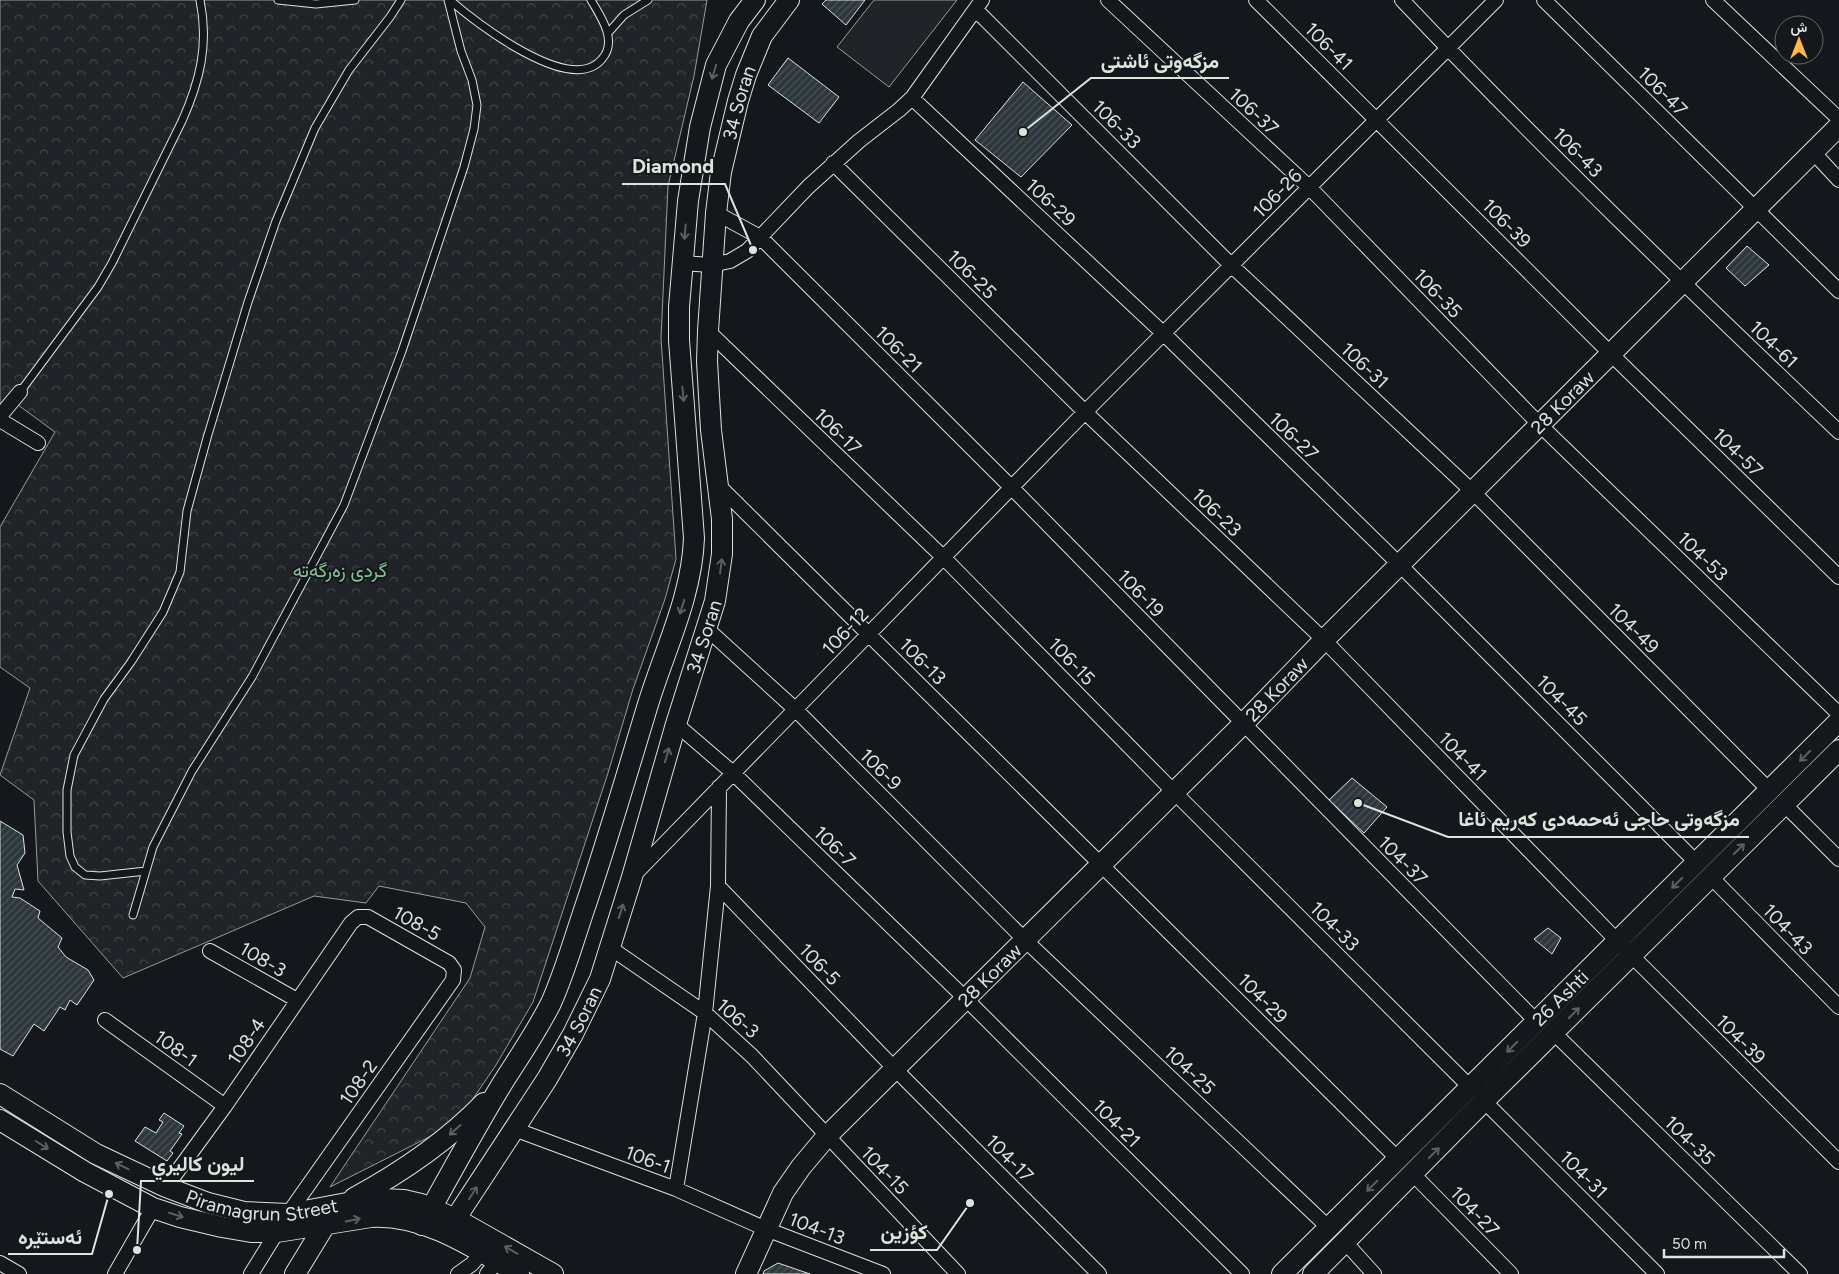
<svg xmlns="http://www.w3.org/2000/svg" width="1839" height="1274" font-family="Figtree,Vazirmatn,sans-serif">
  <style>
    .forest { fill: url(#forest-crowns); stroke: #939e99 }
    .pitch { fill: #202428; stroke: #939e99 }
    .building { fill: url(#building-hatch); stroke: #d8e6dc }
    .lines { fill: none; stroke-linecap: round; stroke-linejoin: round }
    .lane-casing { stroke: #d8e6dc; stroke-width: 9 }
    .street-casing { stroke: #d8e6dc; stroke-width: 16 }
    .secondary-casing { stroke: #d8e6dc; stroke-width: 22 }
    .lane { stroke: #14181c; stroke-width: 7 }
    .street { stroke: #14181c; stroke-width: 14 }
    .secondary { stroke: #14181c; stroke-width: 20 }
    .oneway { stroke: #59605f }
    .labels { text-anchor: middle; stroke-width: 4; stroke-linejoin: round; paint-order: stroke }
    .street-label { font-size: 19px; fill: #d8e6dc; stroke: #14181c }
    .park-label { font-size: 19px; fill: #8ac095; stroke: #14181c }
    .leader { fill: none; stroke: #d8e6dc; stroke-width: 2 }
    .callout-dot { fill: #d8e6dc; stroke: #14181c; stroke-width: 2 }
    .callout-label { font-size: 20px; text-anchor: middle; font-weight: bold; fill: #d8e6dc; stroke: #14181c; stroke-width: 4; stroke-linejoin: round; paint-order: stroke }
  </style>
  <defs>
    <pattern id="forest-crowns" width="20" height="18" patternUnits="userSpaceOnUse" patternTransform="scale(1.25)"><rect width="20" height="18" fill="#202428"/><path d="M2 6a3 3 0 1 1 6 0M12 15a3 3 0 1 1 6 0" fill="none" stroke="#404447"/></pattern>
    <pattern id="building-hatch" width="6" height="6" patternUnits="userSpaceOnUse" patternTransform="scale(1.25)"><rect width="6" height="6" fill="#2c363c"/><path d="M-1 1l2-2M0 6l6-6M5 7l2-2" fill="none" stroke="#4a5358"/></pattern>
  </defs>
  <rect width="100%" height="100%" fill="#14181c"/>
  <path class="forest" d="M0 0H707L694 76 668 186 661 338 676 559 665 599 633 689 608 773 533 1002 496 1065 466 1109 433 1135 330 1187 470 978 485 927 466 903 379 886 366 903 314 896 123 978 38 881 34 800 0 775 30 688 0 667V527L55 432 18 405 0 424Z"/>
  <path class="pitch" d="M874 0H957L889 87 837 47Z"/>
  <path class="building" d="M826 0H865L846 25 822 4Z
    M788 58 839 97 819 123 768 85Z
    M1023 82 1072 125 1021 177 975 140Z
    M1747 246 1769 265 1745 286 1726 268Z
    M1352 778 1387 807 1364 833 1329 800Z
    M0 821 23 835 25 853 17 865 24 890 15 889 12 897 20 898 40 911 38 918 62 938 58 947 66 957 88 970 94 980 77 1005 70 1000 65 1010 60 1007 44 1031 34 1024 13 1056 0 1049Z
    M1548 928 1561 938 1552 954 1534 939Z
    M164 1113 184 1126 179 1133 182 1134 170 1151 173 1153 167 1161 135 1141 145 1127 156 1133 163 1122 159 1120Z
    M778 1263 810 1274H763L764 1271Z"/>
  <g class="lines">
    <defs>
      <path id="lane" d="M278 0 316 4 355 0
        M450 0C475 22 571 97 602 59 618 41 601 17 591 0
        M608 33 624 15 648 0
        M20 392 98 287 112 263 182 121C200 81 209 44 200 0
        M146 871 100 876 85 875 75 867 70 856 67 832V790L74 755 104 699 131 662 163 612 180 572 187 511 207 438 248 302 276 221 315 128 349 70 390 17 401 0
        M133 915 153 847 192 771 252 677 344 505 402 351 464 167 474 129 477 105 472 80 461 51 448 0"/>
      <path id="street" d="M1108 0 1309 187 1540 425 1839 714
        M1256 0 1611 354 1839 577
        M1402 0C1543 149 1691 291 1839 432
        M1544 0 1839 291
        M1713 0 1839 119
        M976 10 1231 265 1473 492 1770 791
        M912 98 1163 333 1399 564 1697 863
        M1813 152 1839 180
        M833 163 1085 412 1324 640 1632 956 1839 1162
        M716 213 760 237 1011 487 1537 1022
        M682 263 711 265 721 263 730 261 747 251 808 187 859 141 899 110 912 98 982 0
        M708 331 943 557 1174 792 1471 1088
        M0 416 20 392
        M0 420 38 443
        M718 485 1398 1159
        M706 628 795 709 1025 940 1329 1228
        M676 724 733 773 966 999 1242 1274
        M1784 804 1839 859
        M635 874 1085 412 1496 0
        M1711 877 1839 1007
        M718 886 895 1069 1099 1274
        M609 947 705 1013 752 1056 958 1274
        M210 951 297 1000
        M105 1020 225 1106
        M1554 1033 1800 1274
        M1484 1101 1657 1274
        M514 1129 676 1189 766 1229 883 1274
        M1413 1174 1511 1274
        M166 1187 225 1106 351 923 358 917H368L449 963 454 970 453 980 288 1214
        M676 1189 705 1013 718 886 719 787
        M1345 1242 1374 1274
        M0 1263 19 1274
        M115 1274 153 1208
        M251 1274 277 1232
        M458 1274 472 1264 482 1252
        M487 1274 497 1261"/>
      <g id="secondary">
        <path id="s1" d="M0 1094 96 1154 166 1187 208 1203 244 1212 288 1214 363 1200 382 1199 404 1200 421 1204 456 1219 553 1274"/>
        <path d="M0 1120 85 1172 153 1208 180 1217 222 1227 251 1232H277L371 1217C425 1214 474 1248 519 1274"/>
        <path d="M354 1198C402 1172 446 1142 484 1103"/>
        <path d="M422 1225C448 1178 474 1130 502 1084 519 1057 537 1031 551 1003 565 972 574 939 585 907 608 839 628 770 649 701 666 647 692 595 694 538L679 340V307L688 201 700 127 716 65 739 21 755 0"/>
        <path id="s2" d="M446 1233 547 1079 573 1034 600 979 632 877 676 724 715 601 722 554V519L711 430 707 361 708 331 716 213 721 172 738 101 746 75 762 36 789 0"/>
        <path d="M295 1274 325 1225"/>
        <path id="s3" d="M746 1274 783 1193 801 1167 827 1136 1243 724 1324 640 1839 126"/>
        <path id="s4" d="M1282 1274 1839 721"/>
        <path d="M1313 1274 1484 1101 1839 750"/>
      </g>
    </defs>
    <use href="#lane" class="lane-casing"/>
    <use href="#street" class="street-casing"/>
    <use href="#secondary" class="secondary-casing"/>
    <use href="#lane" class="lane"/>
    <use href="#street" class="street"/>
    <use href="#secondary" class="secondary"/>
  </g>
  <defs><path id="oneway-shaft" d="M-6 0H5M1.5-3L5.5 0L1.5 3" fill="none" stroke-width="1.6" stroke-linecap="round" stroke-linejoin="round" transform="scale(1.25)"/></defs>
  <g class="oneway">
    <use href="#oneway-shaft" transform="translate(714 72) rotate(107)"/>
    <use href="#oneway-shaft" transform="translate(685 232) rotate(95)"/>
    <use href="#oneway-shaft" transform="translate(683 394) rotate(85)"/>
    <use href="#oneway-shaft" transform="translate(721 566) rotate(-83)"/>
    <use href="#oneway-shaft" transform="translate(682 607) rotate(108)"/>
    <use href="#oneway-shaft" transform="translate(667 755) rotate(-74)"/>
    <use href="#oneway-shaft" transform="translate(1805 756) rotate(135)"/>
    <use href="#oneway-shaft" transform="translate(1739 849) rotate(-45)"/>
    <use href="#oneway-shaft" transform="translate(1677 883) rotate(135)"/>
    <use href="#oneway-shaft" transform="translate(621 911) rotate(-72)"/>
    <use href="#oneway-shaft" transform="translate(1574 1013) rotate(-45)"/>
    <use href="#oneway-shaft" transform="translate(1512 1047) rotate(135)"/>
    <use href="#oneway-shaft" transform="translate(455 1130) rotate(139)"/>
    <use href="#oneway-shaft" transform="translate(42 1145) rotate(32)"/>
    <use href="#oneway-shaft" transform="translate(1434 1153) rotate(-45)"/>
    <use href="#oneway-shaft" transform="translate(122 1166) rotate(-154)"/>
    <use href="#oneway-shaft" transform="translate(1372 1186) rotate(135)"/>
    <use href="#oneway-shaft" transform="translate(473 1193) rotate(-57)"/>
    <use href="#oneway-shaft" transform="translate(176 1215) rotate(17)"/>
    <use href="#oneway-shaft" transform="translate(353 1220) rotate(-12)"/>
    <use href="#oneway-shaft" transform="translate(511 1250) rotate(-150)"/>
  </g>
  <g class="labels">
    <g class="street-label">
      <text transform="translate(1329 46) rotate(45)" y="7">106-41</text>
      <text transform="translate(1663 91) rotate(45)" y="7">106-47</text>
      <text dy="7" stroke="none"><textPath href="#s2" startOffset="1195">34 Soran</textPath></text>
      <text transform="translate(1254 111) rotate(43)" y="7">106-37</text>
      <text transform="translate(1117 124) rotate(45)" y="7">106-33</text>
      <text transform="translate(1578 152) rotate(45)" y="7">106-43</text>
      <text transform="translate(1277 193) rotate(-45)" y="7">106-26</text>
      <text transform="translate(1051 202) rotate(43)" y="7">106-29</text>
      <text transform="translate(1507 223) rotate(45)" y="7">106-39</text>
      <text transform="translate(972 274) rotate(45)" y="7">106-25</text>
      <text transform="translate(1438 293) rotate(46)" y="7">106-35</text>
      <text transform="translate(1774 344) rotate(44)" y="7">104-61</text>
      <text transform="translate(899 349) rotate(45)" y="7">106-21</text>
      <text transform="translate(1365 365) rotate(43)" y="7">106-31</text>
      <text dy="7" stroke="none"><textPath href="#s3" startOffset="1200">28 Koraw</textPath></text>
      <text transform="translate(838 431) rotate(44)" y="7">106-17</text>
      <text transform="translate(1294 436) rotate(44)" y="7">106-27</text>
      <text transform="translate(1738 452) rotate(44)" y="7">104-57</text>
      <text transform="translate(1217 512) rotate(44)" y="7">106-23</text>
      <text transform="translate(1703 556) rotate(44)" y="7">104-53</text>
      <text transform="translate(1141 593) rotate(46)" y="7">106-19</text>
      <text transform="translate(1634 628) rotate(45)" y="7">104-49</text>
      <text transform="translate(845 631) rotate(-46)" y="7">106-12</text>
      <text dy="7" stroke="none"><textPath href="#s2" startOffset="655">34 Soran</textPath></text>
      <text transform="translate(923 661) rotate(45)" y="7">106-13</text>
      <text transform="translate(1072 661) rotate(46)" y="7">106-15</text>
      <text dy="7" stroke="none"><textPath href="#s3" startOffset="795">28 Koraw</textPath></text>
      <text transform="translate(1562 700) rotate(45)" y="7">104-45</text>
      <text transform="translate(1463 756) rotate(46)" y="7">104-41</text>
      <text transform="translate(881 769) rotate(45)" y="7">106-9</text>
      <text transform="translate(835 846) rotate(44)" y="7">106-7</text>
      <text transform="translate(1403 860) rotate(45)" y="7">104-37</text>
      <text transform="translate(417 923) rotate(29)" y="7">108-5</text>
      <text transform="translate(1335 926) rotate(45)" y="7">104-33</text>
      <text transform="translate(1788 929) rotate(46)" y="7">104-43</text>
      <text transform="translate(263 959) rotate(30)" y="7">108-3</text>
      <text transform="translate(820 964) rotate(46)" y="7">106-5</text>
      <text dy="7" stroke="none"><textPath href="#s3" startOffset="390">28 Koraw</textPath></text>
      <text transform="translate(1263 998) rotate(45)" y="7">104-29</text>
      <text dy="7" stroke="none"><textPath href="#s4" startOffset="392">26 Ashti</textPath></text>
      <text transform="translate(738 1018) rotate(41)" y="7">106-3</text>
      <text dy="7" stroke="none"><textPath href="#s2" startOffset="250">34 Soran</textPath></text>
      <text transform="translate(1741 1039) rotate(45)" y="7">104-39</text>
      <text transform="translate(246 1041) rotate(-56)" y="7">108-4</text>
      <text transform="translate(176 1048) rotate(36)" y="7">108-1</text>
      <text transform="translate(1190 1070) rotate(43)" y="7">104-25</text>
      <text transform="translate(358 1082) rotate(-55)" y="7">108-2</text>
      <text transform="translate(1117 1123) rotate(45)" y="7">104-21</text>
      <text transform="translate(1690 1140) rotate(44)" y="7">104-35</text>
      <text transform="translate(1010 1158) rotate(45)" y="7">104-17</text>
      <text transform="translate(648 1159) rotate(20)" y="7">106-1</text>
      <text transform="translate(885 1170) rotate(46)" y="7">104-15</text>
      <text transform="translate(1584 1174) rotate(45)" y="7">104-31</text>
      <text dy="7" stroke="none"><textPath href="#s1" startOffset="290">Piramagrun Street</textPath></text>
      <text transform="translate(1475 1211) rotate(46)" y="7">104-27</text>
      <text transform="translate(817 1228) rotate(21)" y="7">104-13</text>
    </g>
    <g class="park-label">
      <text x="340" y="577">گردی زەرگەتە</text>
    </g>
  </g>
  <path class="leader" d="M1023 132L1091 78H1229M753 250L725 184H622M1358 803L1448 837H1749M137 1250L141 1181H254M970 1203L937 1250H870M109 1194L92 1254H8"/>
  <g class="callout-dot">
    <circle cx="1023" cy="132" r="5"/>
    <circle cx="753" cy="250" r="5"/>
    <circle cx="1358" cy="803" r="5"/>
    <circle cx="137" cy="1250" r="5"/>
    <circle cx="970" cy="1203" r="5"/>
    <circle cx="109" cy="1194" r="5"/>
  </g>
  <g class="callout-label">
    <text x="1160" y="68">مزگەوتی ئاشتی</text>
    <text x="673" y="173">Diamond</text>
    <text x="1599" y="826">مزگەوتی حاجی ئەحمەدی کەریم ئاغا</text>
    <text x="198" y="1171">ليون كاليري</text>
    <text x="904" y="1239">كؤزين</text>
    <text x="50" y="1244">ئەستێرە</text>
  </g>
  <g transform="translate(1799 40)"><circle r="24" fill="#14181c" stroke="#626a69"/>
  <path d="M0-4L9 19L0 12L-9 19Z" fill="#ffb74d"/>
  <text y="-8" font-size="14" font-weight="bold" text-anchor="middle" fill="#d8e6dc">ش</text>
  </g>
  <path d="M1664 1249v8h120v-8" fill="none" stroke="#d8e6dc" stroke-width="2.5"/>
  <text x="1672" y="1249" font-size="15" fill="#d8e6dc" stroke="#14181c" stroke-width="4" paint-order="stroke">50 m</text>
</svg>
